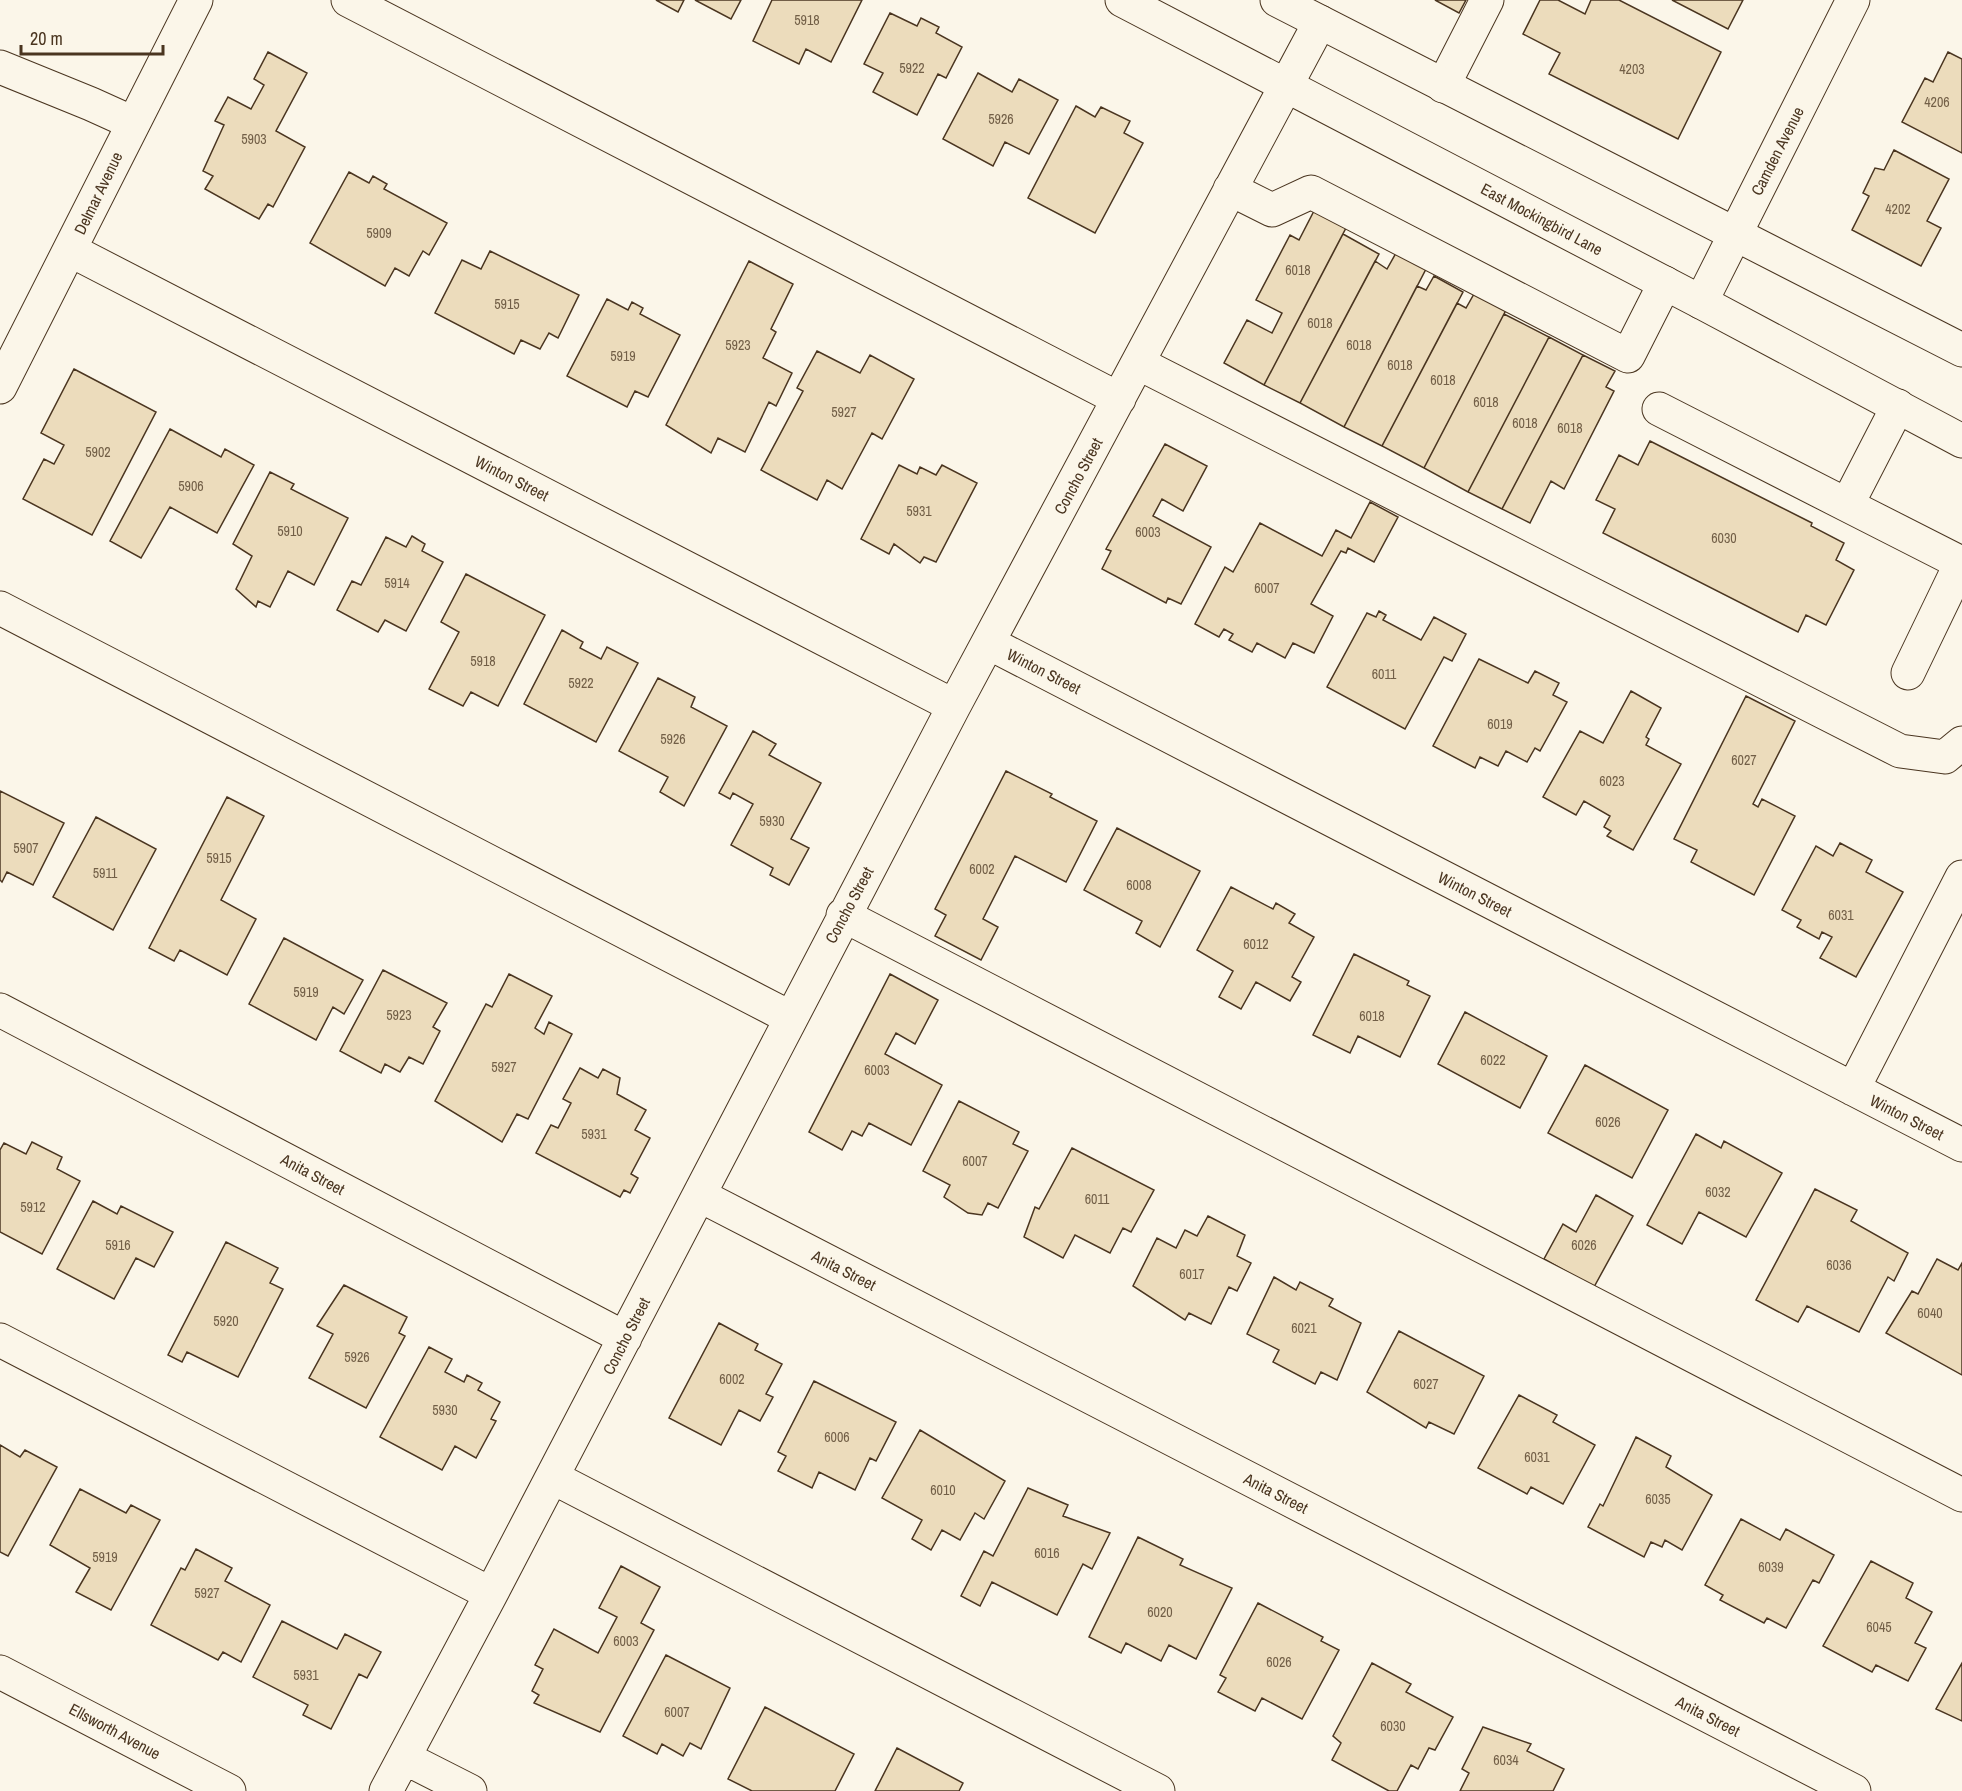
<svg xmlns="http://www.w3.org/2000/svg" width="1962" height="1791" font-family="'Archivo Narrow',sans-serif">
  <style>
    .building { fill: #ecdcbc; stroke: #4a3520; stroke-width: 1.5 }
    .lines { fill: none; stroke-linecap: round; stroke-linejoin: round }
    .minor-casing { stroke: #4a3520; stroke-width: 35 }
    .major-casing { stroke: #4a3520; stroke-width: 35 }
    .minor { stroke: #fbf6e9; stroke-width: 33 }
    .major { stroke: #fbf6e9; stroke-width: 33 }
    .labels { text-anchor: middle; stroke-width: 4.5; stroke-linejoin: round; paint-order: stroke }
    .number-label { font-size: 14px; fill: #725f47 }
    .street-label { font-size: 16px; fill: #4a3520; stroke: #fbf6e9 }
  </style>
  <rect width="100%" height="100%" fill="#fbf6e9"/>
  <path class="building" d="M656 0H684L678 12Z
    M695 0H741L731 19Z
    M772 0H862L831 62 806 49 799 64 753 41Z
    M1435 0H1466L1459 13Z
    M1540 0H1558L1585 14 1591 0H1619L1721 52 1678 139 1549 74 1560 53 1523 34Z
    M1672 0H1743L1728 29Z
    M890 13 917 26 921 18 939 27 936 33 962 47 946 78 938 74 917 115 873 92 883 73 864 64Z
    M268 52 307 73 276 131 305 147 273 207 268 204 259 219 205 189 213 176 203 171 224 125 215 121 228 97 251 109 264 85 254 79Z
    M1948 52 1962 59V153L1902 122 1925 78 1933 82Z
    M978 73 1012 92 1019 79 1058 100 1029 154 1005 142 993 166 943 139Z
    M1076 106 1095 117 1101 107 1130 121 1124 133 1143 143 1095 233 1028 198Z
    M1894 150 1949 179 1927 221 1941 228 1921 266 1852 230 1869 196 1863 193 1875 168 1884 170Z
    M349 172 369 183 373 176 387 184 384 189 447 223 429 255 423 251 409 276 395 268 385 286 310 243Z
    M1315 209 1347 226 1264 385 1224 363 1247 320 1272 333 1282 313 1256 300 1290 235 1299 240Z
    M1343 234 1379 254 1300 403 1264 385Z
    M490 251 579 295 558 338 549 333 540 349 521 340 514 354 435 313 462 260 481 269Z
    M1396 253 1426 269 1344 427 1300 403 1375 261 1387 269Z
    M749 261 793 284 771 329 776 332 763 358 792 373 776 406 769 402 745 452 718 438 711 453 666 425Z
    M1434 276 1463 292 1382 446 1344 427 1417 286 1426 290Z
    M1474 294 1506 310 1424 468 1382 446 1457 303 1466 308Z
    M607 299 628 310 632 302 643 308 640 314 680 335 648 397 635 391 627 407 567 376Z
    M1504 314 1549 337 1468 492 1424 468Z
    M1549 337 1583 355 1502 509 1468 492Z
    M817 351 860 373 870 355 914 379 882 439 872 433 842 489 827 480 817 500 761 470 803 391 797 388Z
    M1583 355 1615 371 1606 387 1614 391 1564 489 1551 481 1530 523 1502 509Z
    M74 369 156 412 92 535 23 499 44 459 54 464 64 445 41 433Z
    M170 429 221 457 225 449 254 465 217 533 170 507 141 558 110 541Z
    M1650 441 1812 523 1811 526 1844 543 1836 560 1854 570 1826 625 1806 615 1798 632 1603 533 1615 509 1596 500 1619 455 1638 465Z
    M1165 444 1207 466 1183 511 1162 499 1153 516 1211 547 1181 604 1168 598 1166 603 1102 569 1111 551 1106 549Z
    M899 465 917 474 920 467 936 475 942 465 977 483 936 562 924 557 920 563 894 544 889 554 861 539Z
    M270 472 294 484 291 489 348 518 314 585 288 571 270 607 258 601 256 607 236 589 252 556 233 544Z
    M1370 502 1398 517 1374 562 1348 548 1346 553 1341 551 1311 604 1333 616 1314 653 1293 643 1285 658 1257 643 1252 652 1229 640 1233 634 1224 629 1219 637 1195 624 1225 567 1233 572 1260 523 1322 556 1336 530 1351 538Z
    M412 536 425 544 422 551 443 562 406 631 385 620 378 632 337 610 352 581 361 585 386 537 406 547Z
    M466 574 545 615 498 706 471 692 463 706 429 689 459 632 441 622Z
    M1379 611 1386 615 1383 620 1421 640 1434 617 1466 634 1452 661 1444 657 1405 729 1327 687 1367 613 1376 617Z
    M562 630 583 642 580 648 601 659 607 647 638 663 596 742 524 704Z
    M1479 659 1528 683 1535 671 1559 683 1553 695 1567 702 1540 751 1535 748 1527 762 1506 751 1498 766 1480 757 1475 768 1433 746Z
    M658 678 695 697 691 707 727 726 684 806 660 792 668 777 619 751Z
    M1631 691 1661 708 1646 737 1649 739 1646 745 1681 764 1633 850 1607 836 1611 831 1604 827 1610 816 1584 801 1576 815 1543 797 1580 731 1603 743Z
    M1746 696 1795 721 1753 804 1758 807 1762 799 1795 816 1754 895 1691 862 1697 850 1674 839Z
    M753 731 776 744 769 755 821 783 791 839 809 848 789 885 770 875 773 868 731 845 753 804 733 793 730 799 719 793Z
    M1006 771 1052 794 1050 797 1097 821 1066 882 1015 856 983 919 998 927 981 960 935 936 946 915 935 909Z
    M0 791 64 823 33 885 7 872 2 882 0 880Z
    M227 797 264 816 221 900 256 919 227 975 180 950 174 961 149 948Z
    M96 817 156 849 113 930 53 897Z
    M1117 828 1200 871 1160 947 1136 933 1142 921 1084 890Z
    M1840 843 1872 860 1866 872 1903 892 1856 977 1820 958 1832 937 1822 932 1819 939 1797 927 1801 920 1782 910 1816 846 1833 856Z
    M1231 887 1273 909 1276 903 1295 914 1289 923 1314 937 1292 977 1301 982 1290 1001 1256 982 1241 1009 1219 997 1233 971 1197 950Z
    M284 938 363 980 344 1014 333 1007 316 1040 249 1004Z
    M1354 954 1409 981 1407 985 1430 996 1400 1057 1358 1036 1350 1053 1313 1035Z
    M383 970 447 1003 433 1027 440 1031 423 1064 409 1057 400 1072 385 1064 381 1073 340 1051Z
    M509 974 552 996 535 1028 544 1034 549 1022 572 1034 528 1119 517 1114 502 1142 435 1101 486 1004 492 1007Z
    M890 974 938 1000 915 1044 896 1033 885 1054 942 1085 911 1145 869 1123 862 1136 852 1131 842 1150 809 1132Z
    M1465 1012 1547 1056 1520 1108 1438 1064Z
    M1585 1065 1668 1110 1632 1178 1548 1133Z
    M580 1068 598 1078 603 1069 620 1078 617 1094 646 1110 635 1130 650 1138 631 1174 638 1178 630 1193 624 1190 620 1197 536 1153 551 1125 558 1128 571 1103 563 1099Z
    M959 1101 1019 1132 1013 1144 1028 1151 998 1208 988 1203 982 1215 968 1213 944 1197 950 1185 923 1171Z
    M1696 1134 1721 1148 1724 1141 1782 1173 1746 1237 1699 1212 1682 1244 1647 1225Z
    M32 1142 62 1157 57 1169 80 1181 42 1254 0 1232V1150L4 1143 26 1154Z
    M1072 1148 1154 1190 1131 1232 1123 1228 1110 1253 1075 1235 1063 1258 1024 1237 1035 1207 1039 1209Z
    M1815 1189 1857 1210 1851 1221 1908 1253 1894 1281 1888 1277 1859 1332 1807 1306 1798 1322 1756 1300Z
    M1596 1195 1633 1216 1594 1287 1544 1259 1563 1224 1576 1232Z
    M93 1201 117 1214 121 1206 173 1232 154 1267 136 1258 114 1299 57 1269Z
    M1208 1216 1245 1235 1237 1256 1251 1263 1237 1291 1229 1287 1211 1324 1189 1313 1185 1320 1133 1286 1157 1238 1176 1248 1185 1230 1197 1236Z
    M226 1242 278 1268 270 1283 283 1289 238 1377 187 1352 182 1362 168 1355Z
    M1937 1259 1958 1270 1962 1263V1375L1886 1333 1912 1291 1918 1294Z
    M1274 1277 1296 1290 1300 1282 1333 1299 1329 1306 1361 1323 1337 1380 1321 1372 1315 1384 1273 1362 1279 1350 1247 1334Z
    M344 1285 407 1317 399 1333 405 1336 366 1408 309 1378 333 1334 317 1326Z
    M719 1323 758 1344 755 1350 782 1364 766 1394 773 1397 760 1421 739 1410 721 1445 669 1418Z
    M1399 1331 1484 1376 1454 1434 1429 1422 1426 1428 1367 1392Z
    M429 1347 452 1359 445 1372 464 1382 467 1375 482 1383 478 1390 500 1402 491 1419 496 1421 476 1458 455 1446 442 1470 380 1437Z
    M814 1381 896 1422 876 1461 870 1458 855 1490 819 1472 812 1488 778 1471 786 1456 778 1452Z
    M1519 1395 1557 1415 1553 1422 1595 1445 1563 1504 1531 1487 1527 1494 1478 1468Z
    M920 1430 1005 1481 984 1519 975 1513 960 1540 942 1530 931 1550 912 1539 922 1520 882 1498Z
    M1636 1437 1671 1456 1666 1467 1712 1495 1682 1550 1665 1540 1662 1547 1651 1542 1644 1557 1588 1527 1600 1504 1603 1506Z
    M0 1445 20 1457 25 1450 57 1467 8 1556 0 1552Z
    M1028 1488 1068 1505 1063 1516 1110 1533 1092 1569 1083 1564 1057 1615 992 1582 980 1606 961 1596 984 1551 993 1556Z
    M80 1489 126 1513 131 1505 160 1520 111 1610 76 1592 90 1568 50 1545Z
    M1741 1519 1780 1540 1786 1529 1834 1555 1819 1583 1813 1580 1786 1628 1767 1618 1764 1623 1720 1600 1723 1595 1705 1585Z
    M1138 1537 1183 1559 1180 1565 1232 1588 1196 1659 1169 1645 1161 1661 1126 1643 1121 1653 1089 1637Z
    M196 1549 232 1568 225 1581 270 1605 241 1662 223 1652 218 1660 151 1625 181 1568 185 1570Z
    M1871 1561 1913 1583 1906 1598 1932 1612 1915 1643 1926 1648 1908 1681 1876 1665 1872 1672 1823 1646Z
    M621 1566 660 1587 641 1623 654 1630 600 1732 534 1703 539 1695 532 1691 543 1669 535 1665 554 1629 598 1653 617 1617 599 1608Z
    M1258 1603 1323 1637 1321 1641 1339 1650 1302 1719 1262 1698 1255 1711 1218 1692 1226 1678 1220 1675Z
    M282 1621 337 1649 345 1634 381 1652 367 1678 359 1674 331 1729 303 1715 308 1705 253 1677Z
    M666 1655 730 1688 701 1749 690 1743 683 1756 662 1744 657 1754 623 1736Z
    M1372 1663 1411 1684 1406 1692 1453 1717 1435 1750 1429 1748 1418 1769 1411 1765 1397 1791H1389L1332 1760 1341 1743 1333 1736Z
    M1962 1663V1721L1936 1709Z
    M765 1707 854 1754 835 1791H752L728 1779Z
    M1483 1727 1531 1744 1527 1751 1564 1769 1553 1791H1460L1469 1773 1462 1769Z
    M897 1748 963 1783 959 1791H875Z"/>
  <g class="lines">
    <defs>
      <path id="minor" d="M348 0 1119 399
        M0 67 91 104 133 123
        M1443 86 1487 0
        M1230 189 1272 210 1311 192 1628 356 1665 283
        M70 250 954 706
        M1701 302 1853 0
        M1138 363 1900 751 1945 757 1962 743
        M0 387 196 0
        M1898 406 1847 505 1961 563 1908 673
        M1659 409 1847 505
        M0 608 791 1018
        M989 643 1962 1145
        M843 915 1962 1495
        M0 1010 625 1338
        M1853 1089 1962 877
        M699 1195 1854 1791
        M0 1340 491 1594
        M552 1477 1158 1791
        M0 1672 229 1791
        M405 1758 470 1791
        M386 1791 491 1594 954 706 1320 22"/>
      <path id="major" d="M1122 0 1701 302 1962 441
        M1277 0 1962 350"/>
    </defs>
    <use href="#minor" class="minor-casing"/>
    <use href="#major" class="major-casing"/>
    <use href="#minor" class="minor"/>
    <use href="#major" class="major"/>
  </g>
  <g class="labels">
    <g class="number-label">
      <text x="807" y="25">5918</text>
      <text x="912" y="73">5922</text>
      <text x="1632" y="74">4203</text>
      <text x="1937" y="107">4206</text>
      <text x="1001" y="124">5926</text>
      <text x="254" y="144">5903</text>
      <text x="1898" y="214">4202</text>
      <text x="379" y="238">5909</text>
      <text x="1298" y="275">6018</text>
      <text x="507" y="309">5915</text>
      <text x="1320" y="328">6018</text>
      <text x="738" y="350">5923</text>
      <text x="1359" y="350">6018</text>
      <text x="623" y="361">5919</text>
      <text x="1400" y="370">6018</text>
      <text x="1443" y="385">6018</text>
      <text x="1486" y="407">6018</text>
      <text x="844" y="417">5927</text>
      <text x="1525" y="428">6018</text>
      <text x="1570" y="433">6018</text>
      <text x="98" y="457">5902</text>
      <text x="191" y="491">5906</text>
      <text x="919" y="516">5931</text>
      <text x="290" y="536">5910</text>
      <text x="1148" y="537">6003</text>
      <text x="1724" y="543">6030</text>
      <text x="397" y="588">5914</text>
      <text x="1267" y="593">6007</text>
      <text x="483" y="666">5918</text>
      <text x="1384" y="679">6011</text>
      <text x="581" y="688">5922</text>
      <text x="1500" y="729">6019</text>
      <text x="673" y="744">5926</text>
      <text x="1744" y="765">6027</text>
      <text x="1612" y="786">6023</text>
      <text x="772" y="826">5930</text>
      <text x="26" y="853">5907</text>
      <text x="219" y="863">5915</text>
      <text x="982" y="874">6002</text>
      <text x="105" y="878">5911</text>
      <text x="1139" y="890">6008</text>
      <text x="1841" y="920">6031</text>
      <text x="1256" y="949">6012</text>
      <text x="306" y="997">5919</text>
      <text x="399" y="1020">5923</text>
      <text x="1372" y="1021">6018</text>
      <text x="1493" y="1065">6022</text>
      <text x="504" y="1072">5927</text>
      <text x="877" y="1075">6003</text>
      <text x="1608" y="1127">6026</text>
      <text x="594" y="1139">5931</text>
      <text x="975" y="1166">6007</text>
      <text x="1718" y="1197">6032</text>
      <text x="1097" y="1204">6011</text>
      <text x="33" y="1212">5912</text>
      <text x="118" y="1250">5916</text>
      <text x="1584" y="1250">6026</text>
      <text x="1839" y="1270">6036</text>
      <text x="1192" y="1279">6017</text>
      <text x="1930" y="1318">6040</text>
      <text x="226" y="1326">5920</text>
      <text x="1304" y="1333">6021</text>
      <text x="357" y="1362">5926</text>
      <text x="732" y="1384">6002</text>
      <text x="1426" y="1389">6027</text>
      <text x="445" y="1415">5930</text>
      <text x="837" y="1442">6006</text>
      <text x="1537" y="1462">6031</text>
      <text x="943" y="1495">6010</text>
      <text x="1658" y="1504">6035</text>
      <text x="1047" y="1558">6016</text>
      <text x="105" y="1562">5919</text>
      <text x="1771" y="1572">6039</text>
      <text x="207" y="1598">5927</text>
      <text x="1160" y="1617">6020</text>
      <text x="1879" y="1632">6045</text>
      <text x="626" y="1646">6003</text>
      <text x="1279" y="1667">6026</text>
      <text x="306" y="1680">5931</text>
      <text x="677" y="1717">6007</text>
      <text x="1393" y="1731">6030</text>
      <text x="1506" y="1765">6034</text>
    </g>
    <g class="street-label">
      <text transform="translate(1777 151) rotate(-63)" y="6">Camden Avenue</text>
      <text transform="translate(98 193) rotate(-64)" y="6">Delmar Avenue</text>
      <text transform="translate(1542 219) rotate(28)" y="6">East Mockingbird Lane</text>
      <text transform="translate(1078 476) rotate(-62)" y="6">Concho Street</text>
      <text transform="translate(512 478) rotate(27)" y="6">Winton Street</text>
      <text transform="translate(1044 671) rotate(27)" y="6">Winton Street</text>
      <text transform="translate(1475 894) rotate(27)" y="6">Winton Street</text>
      <text transform="translate(849 905) rotate(-62)" y="6">Concho Street</text>
      <text transform="translate(1907 1117) rotate(27)" y="6">Winton Street</text>
      <text transform="translate(313 1174) rotate(28)" y="6">Anita Street</text>
      <text transform="translate(844 1270) rotate(27)" y="6">Anita Street</text>
      <text transform="translate(626 1336) rotate(-63)" y="6">Concho Street</text>
      <text transform="translate(1276 1493) rotate(27)" y="6">Anita Street</text>
      <text transform="translate(1708 1716) rotate(27)" y="6">Anita Street</text>
      <text transform="translate(115 1731) rotate(28)" y="6">Ellsworth Avenue</text>
    </g>
  </g>
  <path d="M21 45v9h142v-9" fill="none" stroke="#4a3520" stroke-width="3"/>
  <text x="30" y="45" font-size="18" fill="#4a3520" stroke="#fbf6e9" stroke-width="4.5" paint-order="stroke">20 m</text>
</svg>
